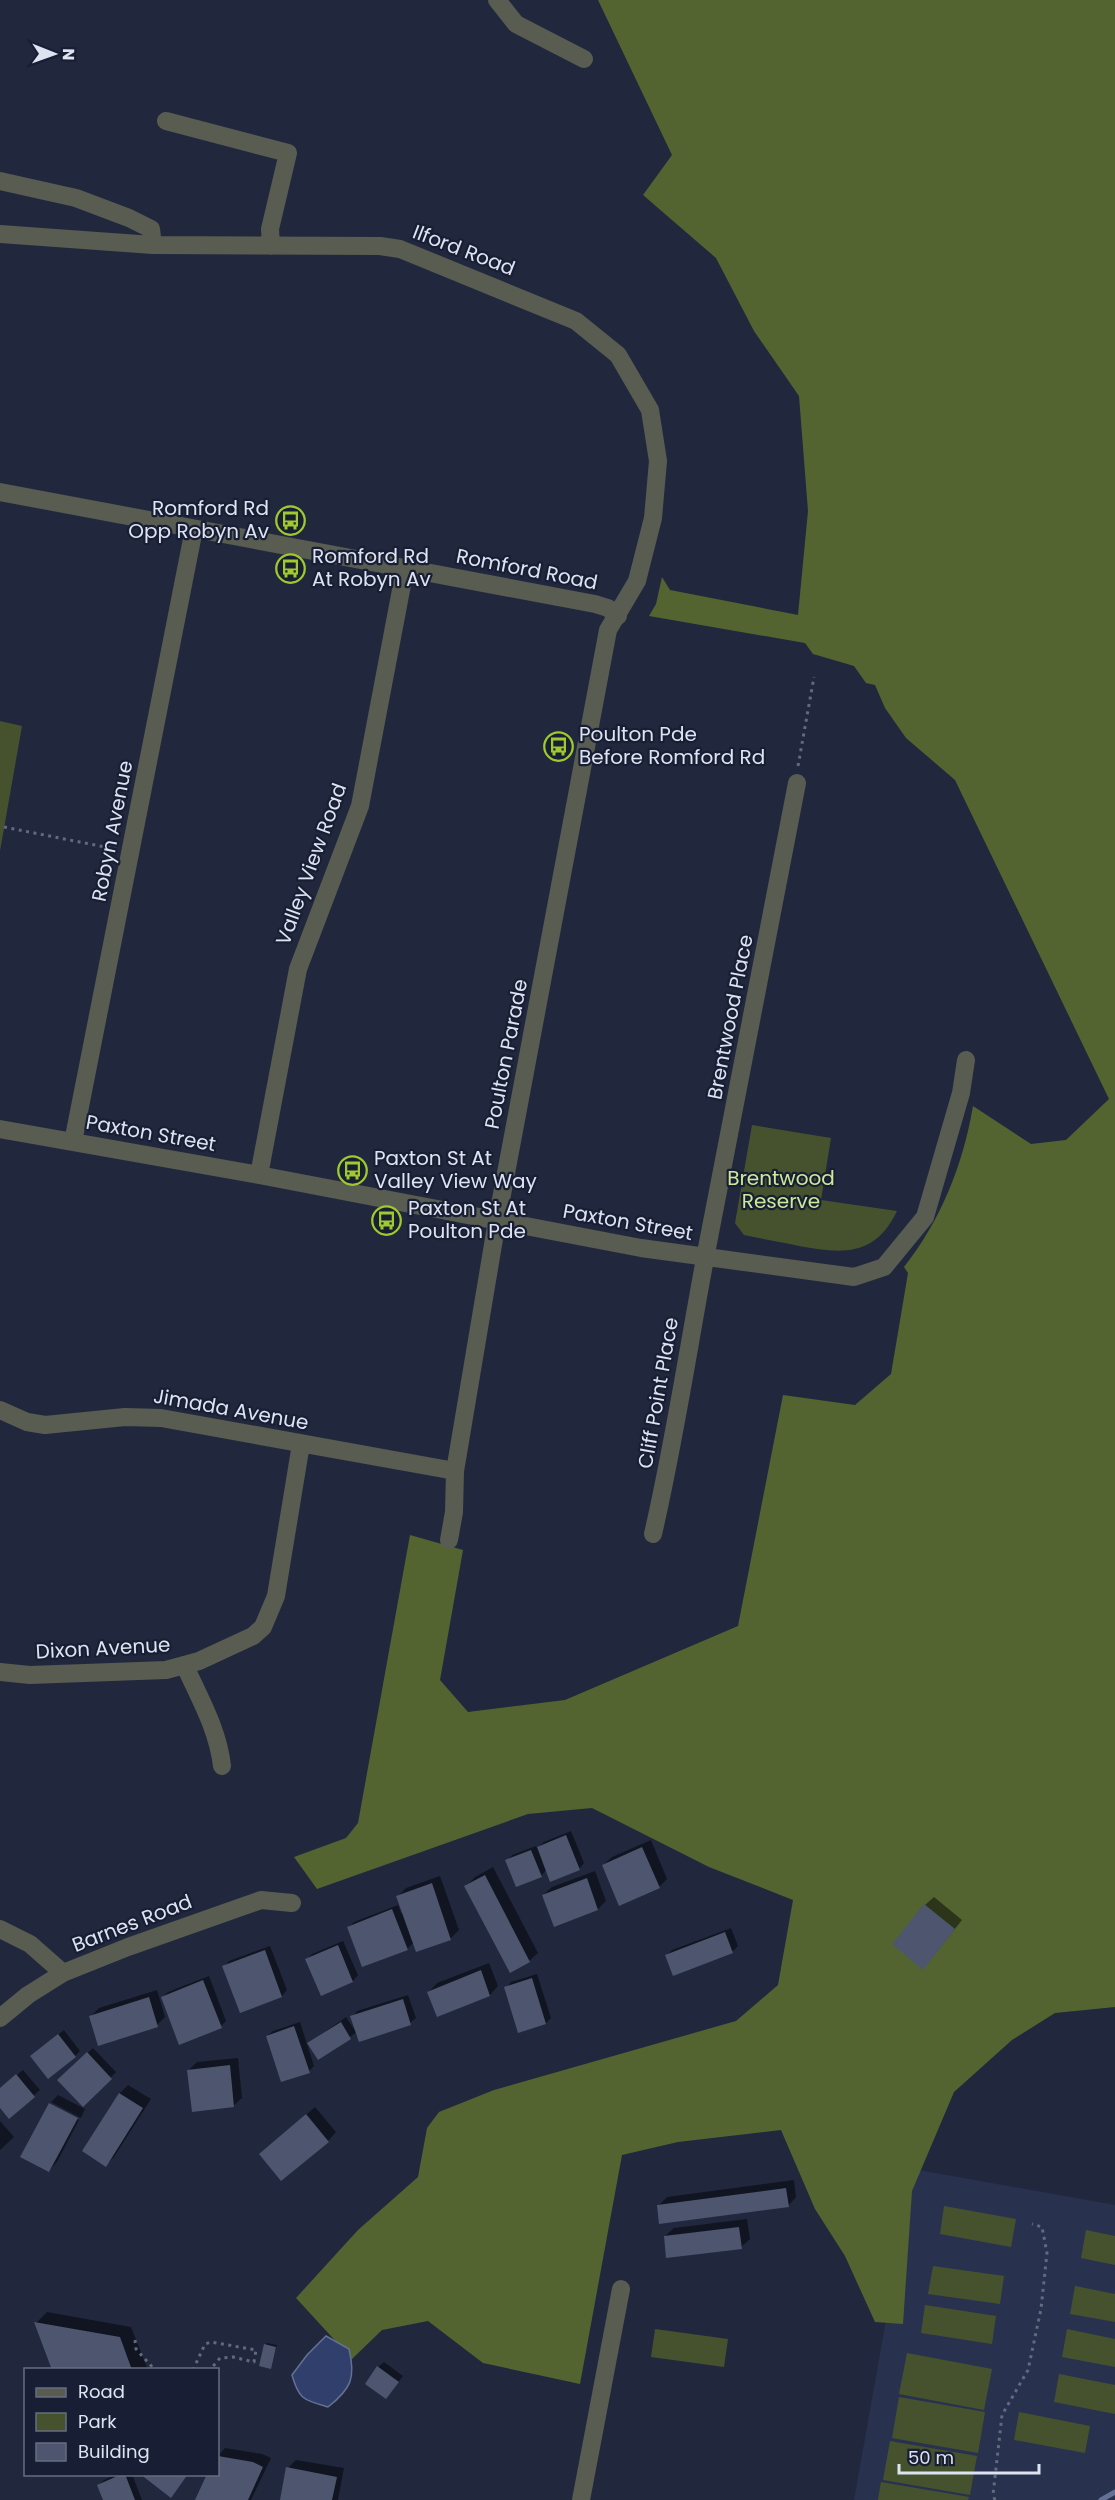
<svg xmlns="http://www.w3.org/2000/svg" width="1115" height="2500" font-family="Poppins,sans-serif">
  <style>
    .built { fill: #28324e }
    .green { fill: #46522e }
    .forest { fill: #536430 }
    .water { fill: #303f6b; stroke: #647094; stroke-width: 1.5 }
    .shadow { fill: #0007 }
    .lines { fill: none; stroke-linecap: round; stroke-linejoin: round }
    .stream { stroke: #647094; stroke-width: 5 }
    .building { fill: #4d566e }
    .path { stroke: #636a7d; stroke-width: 3; stroke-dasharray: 3 4.5; stroke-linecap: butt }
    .minor { stroke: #585c51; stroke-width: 18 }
    .labels { text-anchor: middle; stroke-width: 4.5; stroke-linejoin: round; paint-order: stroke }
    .street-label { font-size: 20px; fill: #dee3f2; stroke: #181f34 }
    .poi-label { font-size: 20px; fill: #dee3f2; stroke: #181f34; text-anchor: start }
    .park-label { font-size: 20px; fill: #cce998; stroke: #181f34 }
  </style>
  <rect width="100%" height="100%" fill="#21283e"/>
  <path class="built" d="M913 2169 1115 2205V2500H854Z"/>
  <path class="green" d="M0 721 22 726 0 851Z
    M752 1125 831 1138 821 1200 897 1211C875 1257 842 1254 799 1246 781 1242 762 1239 744 1235L735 1223Z
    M944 2206 1016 2219 1011 2247 940 2234Z
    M1086 2230 1115 2236V2265L1081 2258Z
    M933 2266 1004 2276 1000 2304 928 2294Z
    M1075 2286 1115 2294V2322L1070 2314Z
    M925 2305 996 2316 992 2344 921 2333Z
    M655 2329 728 2339 724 2367 651 2357Z
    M1067 2329 1115 2339V2367L1062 2357Z
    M907 2353 992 2369 984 2410 899 2394Z
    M1059 2374 1115 2385V2414L1054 2402Z
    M899 2397 985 2412 978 2453 892 2438Z
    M1019 2412 1090 2426 1085 2453 1014 2440Z
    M890 2441 977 2456 970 2495 883 2480Z
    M881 2482 969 2497 968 2500H878Z"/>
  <path class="forest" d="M598 0H1115V2007L1055 2013 1012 2040 954 2092 912 2191 903 2324 875 2322 845 2256 815 2209 781 2130 678 2142 622 2155 580 2384 483 2363 428 2321 382 2330 352 2359 296 2298 358 2230 418 2177 427 2128 439 2112 494 2090 736 2021 778 1985 793 1900 709 1867 592 1808 528 1814 317 1889 294 1857 346 1838 358 1823 410 1535 463 1550 440 1680 468 1712 565 1700 738 1626 783 1395 855 1405 891 1374 908 1273 904 1267C941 1220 963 1165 973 1106L1031 1144 1066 1140 1109 1099 955 780 906 738 885 708 875 685 866 683 854 666 813 654 805 643 649 616 656 604 662 577 670 590 798 615 808 511 799 396 754 331 716 258 643 195 672 155Z"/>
  <path class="water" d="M326 2336 349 2349C356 2378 351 2389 328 2407 304 2400 299 2400 292 2375L307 2355Z"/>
  <path class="shadow" d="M571 1831 584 1863 579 1869H547L541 1876 507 1861 512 1855 536 1846 537 1848 544 1842Z
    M651 1840 667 1879 659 1887 603 1865 612 1857Z
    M493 1867 538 1953 529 1961 466 1886 475 1877Z
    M595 1871 606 1901 598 1909 543 1895 552 1887Z
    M440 1876 459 1930 451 1938 417 1950 414 1942 407 1949 349 1927 354 1922 398 1905 401 1913 403 1912 398 1896 406 1888Z
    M934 1897 962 1920 931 1959 925 1905Z
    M731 1928 738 1946 733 1951 674 1974 667 1955 672 1950Z
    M343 1941 358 1975 353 1981 322 1994 307 1959 312 1954Z
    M270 1946 287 1990 282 1996 224 1967 229 1961Z
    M489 1963 498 1986 490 1995 438 2015 429 1992 437 1983Z
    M537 1974 551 2018 546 2023 506 1988 511 1982Z
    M209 1976 226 2021 221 2026 162 1997 168 1992Z
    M157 1990 165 2017 157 2025 90 2017 99 2008Z
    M408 1995 416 2018 410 2023 357 2032 319 2058 309 2043 346 2017 356 2032 352 2017 357 2011Z
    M300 2022 314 2066 309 2071 267 2036 273 2031Z
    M64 2030 80 2051 75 2056 37 2051Z
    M93 2048 116 2072 83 2105 59 2080Z
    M238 2058 242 2098 233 2106 189 2070 197 2062Z
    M23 2070 40 2090 9 2117 0 2106V2089Z
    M128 2085 151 2099 114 2157 106 2165 84 2151 120 2093Z
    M58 2095 85 2109 81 2118 51 2102Z
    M51 2103V2105L79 2120 57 2162 49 2171 22 2157Z
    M315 2107 336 2132 328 2141 261 2154Z
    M0 2121 14 2137 0 2150Z
    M794 2180 796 2197 788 2206H658L667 2197Z
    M747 2219 750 2239 741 2247 665 2236 674 2228Z
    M47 2312 131 2327 148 2370H54L36 2323Z
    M267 2343 277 2345 270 2367 265 2345Z
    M384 2362 403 2376 391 2392 378 2367Z
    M225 2448 262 2454 271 2458 251 2500H197L218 2474V2456Z
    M296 2460 344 2468 338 2500H282L288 2468Z
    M117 2474H132L142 2500H105L99 2485 104 2480Z"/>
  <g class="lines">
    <path class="stream" d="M1101 2500 1115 2492"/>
  </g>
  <path class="building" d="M566 1835 580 1870 550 1882 537 1847Z
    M642 1847 660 1888 619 1906 602 1865Z
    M531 1850 542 1877 516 1887 505 1860Z
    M485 1875 530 1962 510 1973 464 1886Z
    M587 1878 598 1910 554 1927 542 1895Z
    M432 1883 451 1940 416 1952 396 1896Z
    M924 1904 955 1929 923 1970 892 1944Z
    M392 1909 408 1950 362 1967 347 1927Z
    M725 1932 733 1953 673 1976 665 1955Z
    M338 1945 353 1982 321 1996 305 1959Z
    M265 1950 282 1997 240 2013 222 1966Z
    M481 1970 490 1996 437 2017 427 1992Z
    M532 1978 546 2024 518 2033 504 1987Z
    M203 1980 222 2028 179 2045 161 1997Z
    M149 1997 158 2027 98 2046 89 2016Z
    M403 1999 411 2025 359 2042 350 2016Z
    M341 2022 351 2039 318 2060 307 2043Z
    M294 2026 310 2073 281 2082 266 2036Z
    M58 2034 76 2057 48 2079 30 2056Z
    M87 2052 112 2079 83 2107 57 2080Z
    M230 2065 234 2107 192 2112 187 2070Z
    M16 2074 35 2097 9 2119 0 2108V2088Z
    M119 2093 143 2108 106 2167 82 2151Z
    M49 2103 78 2118 49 2172 20 2157Z
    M306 2114 329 2142 281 2181 259 2154Z
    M786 2188 789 2207 659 2224 657 2205Z
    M739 2227 742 2249 666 2258 664 2236Z
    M34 2322 120 2337 132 2370H52Z
    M264 2344 276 2347 271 2369 259 2366Z
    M377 2366 399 2382 386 2399 365 2384Z
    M218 2456 253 2462 263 2467 248 2500H195L207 2474H218Z
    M286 2467 337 2477 332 2500H280Z
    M122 2474H125L135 2500H103L97 2485Z
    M140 2474H188L171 2498Z"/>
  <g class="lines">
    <path class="path" d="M798 766 814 677
      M4 827 115 849
      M135 2340 136 2349 155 2370
      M193 2370 205 2344 211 2342 256 2350 254 2362 233 2357 220 2358 210 2370
      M995 2500 993 2495 1002 2415 1028 2370 1041 2309 1047 2253 1042 2227 1032 2224"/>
    <path class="minor" d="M497 0 516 24 584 59
      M166 121 288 153 270 229 271 246
      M0 181 76 198 129 218 151 229 153 245
      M0 234 153 245 380 246 400 249 576 321 618 355 650 410 658 461 653 518 637 581 608 630 497 1221 455 1471 454 1512 449 1540
      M0 492 595 604 608 608 618 616
      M0 1129 259 1175 641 1248 854 1277 884 1267 925 1217 961 1093 966 1060
      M73 1142 194 529
      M259 1175 298 969 360 806 405 569
      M0 1410 27 1422 45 1425 125 1417 161 1418 455 1471
      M653 1534C675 1439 689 1343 707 1248 736 1093 768 938 797 783
      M185 1666C200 1699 218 1730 222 1766
      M0 1672 30 1675 166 1670 199 1661 253 1636 263 1627 276 1596 301 1444
      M0 1929 30 1944 63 1973
      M0 2018 28 1995 63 1973 128 1947 261 1900 292 1903
      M581 2500 621 2289"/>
  </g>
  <defs>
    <symbol id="bus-ring" viewBox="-11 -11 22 22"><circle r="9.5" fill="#181f34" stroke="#9fca2d" stroke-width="1.5"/><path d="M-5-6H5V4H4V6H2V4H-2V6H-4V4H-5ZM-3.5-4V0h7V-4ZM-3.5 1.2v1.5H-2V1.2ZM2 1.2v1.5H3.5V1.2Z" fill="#9fca2d"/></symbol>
  </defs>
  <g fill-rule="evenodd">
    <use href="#bus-ring" x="274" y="504" width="33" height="33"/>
    <use href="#bus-ring" x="274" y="552" width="33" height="33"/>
    <use href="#bus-ring" x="542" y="730" width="33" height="33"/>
    <use href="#bus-ring" x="336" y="1154" width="33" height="33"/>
    <use href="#bus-ring" x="370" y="1204" width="33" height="33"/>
  </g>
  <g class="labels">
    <g class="street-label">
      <text transform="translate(464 250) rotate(21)" y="7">Ilford Road</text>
      <text transform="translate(527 569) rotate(11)" y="7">Romford Road</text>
      <text transform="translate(112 831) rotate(-79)" y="7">Robyn Avenue</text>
      <text transform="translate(311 864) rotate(-70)" y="7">Valley View Road</text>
      <text transform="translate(730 1017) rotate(-79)" y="7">Brentwood Place</text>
      <text transform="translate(506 1054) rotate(-79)" y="7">Poulton Parade</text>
      <text transform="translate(151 1133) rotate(10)" y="7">Paxton Street</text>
      <text transform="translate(628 1222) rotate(10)" y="7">Paxton Street</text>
      <text transform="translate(658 1393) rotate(-80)" y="7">Cliff Point Place</text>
      <text transform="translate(231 1409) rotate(10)" y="7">Jimada Avenue</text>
      <text transform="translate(103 1648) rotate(-3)" y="7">Dixon Avenue</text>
      <text transform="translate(132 1923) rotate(-21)" y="7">Barnes Road</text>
    </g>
    <g class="poi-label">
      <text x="269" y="515" text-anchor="end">Romford Rd<tspan x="269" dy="23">Opp Robyn Av</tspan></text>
      <text x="312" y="563">Romford Rd<tspan x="312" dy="23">At Robyn Av</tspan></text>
      <text x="579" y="741">Poulton Pde<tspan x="579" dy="23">Before Romford Rd</tspan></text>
      <text x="374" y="1165">Paxton St At<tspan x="374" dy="23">Valley View Way</tspan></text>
      <text x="408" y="1215">Paxton St At<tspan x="408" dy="23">Poulton Pde</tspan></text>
    </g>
    <g class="park-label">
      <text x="781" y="1185">Brentwood<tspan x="781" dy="23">Reserve</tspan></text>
    </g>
  </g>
  <rect x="24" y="2368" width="195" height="108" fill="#181f34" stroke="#676d80" stroke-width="1.5"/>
  <rect x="36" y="2388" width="30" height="9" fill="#585c51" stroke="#676d80" stroke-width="1.5"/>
  <text x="78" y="2398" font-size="18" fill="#dee3f2">Road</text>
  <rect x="36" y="2413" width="30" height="18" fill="#46522e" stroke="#676d80" stroke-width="1.5"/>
  <text x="78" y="2428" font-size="18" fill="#dee3f2">Park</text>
  <rect x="36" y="2443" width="30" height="18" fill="#4d566e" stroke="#676d80" stroke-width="1.5"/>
  <text x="78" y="2458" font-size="18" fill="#dee3f2">Building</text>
  <g transform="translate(54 54) rotate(91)" stroke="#181f34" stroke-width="4.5" paint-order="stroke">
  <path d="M0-4.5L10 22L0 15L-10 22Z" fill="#dee3f2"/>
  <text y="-9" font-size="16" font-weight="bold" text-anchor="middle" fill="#dee3f2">N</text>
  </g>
  <path d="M899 2464v9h140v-9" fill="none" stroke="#dee3f2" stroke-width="3"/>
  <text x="908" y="2464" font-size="18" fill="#dee3f2" stroke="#181f34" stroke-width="4.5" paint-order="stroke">50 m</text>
</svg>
